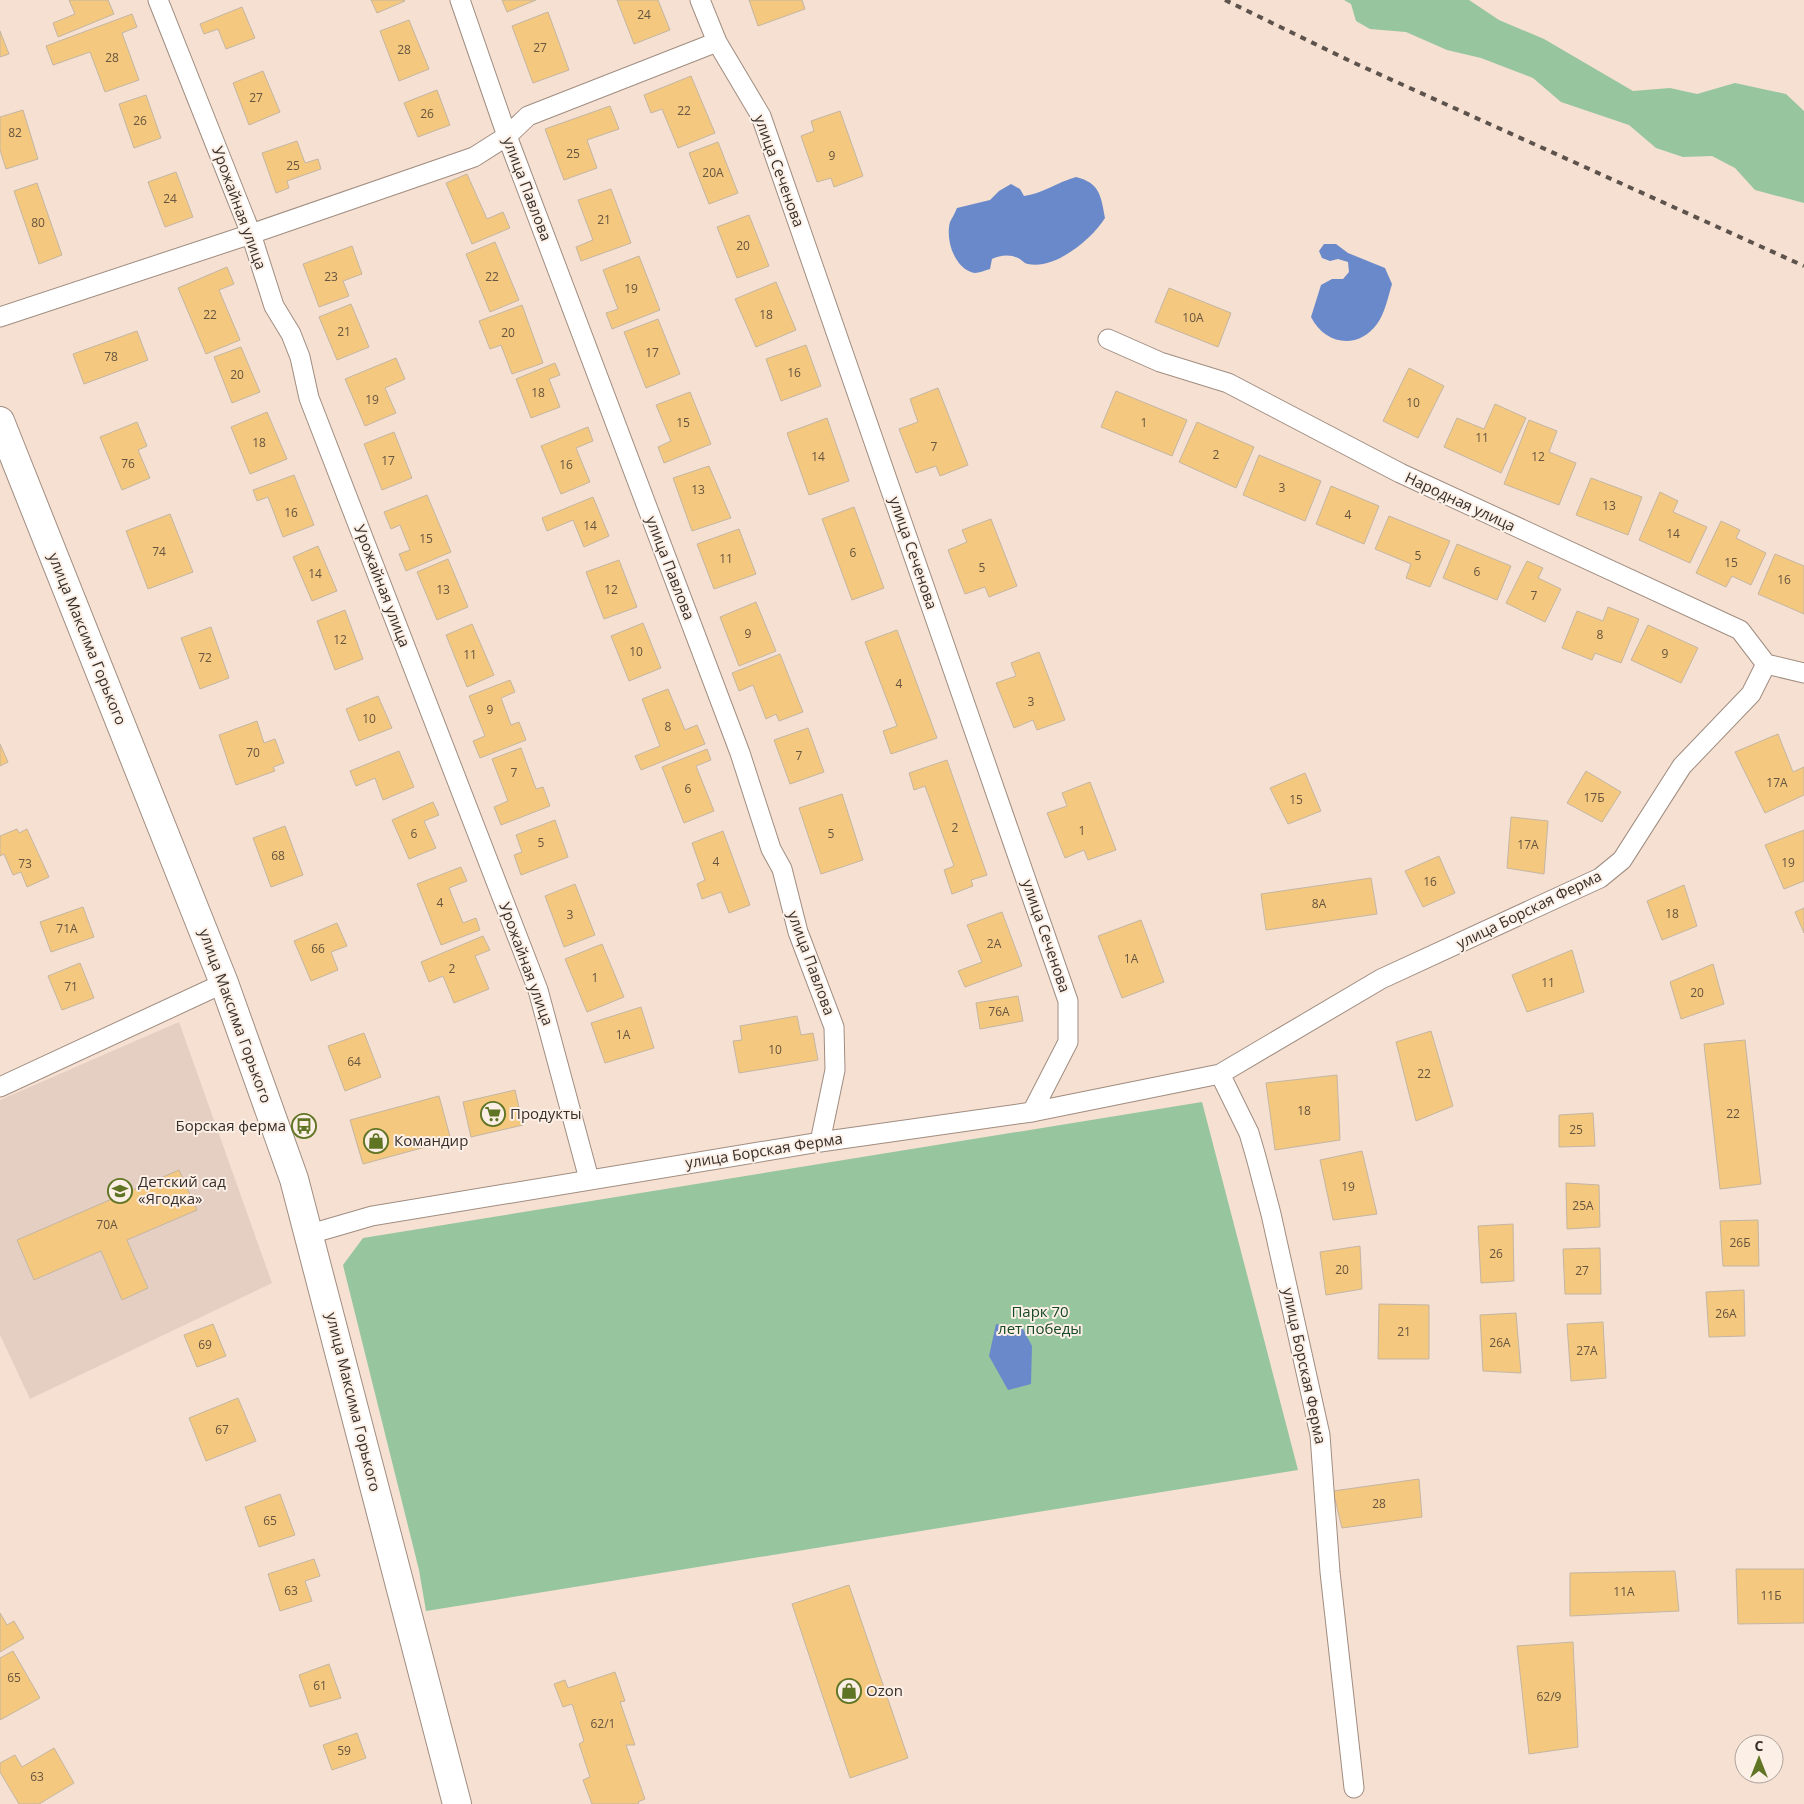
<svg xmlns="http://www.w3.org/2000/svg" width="1804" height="1804" font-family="'Open Sans',sans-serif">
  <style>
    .education { fill: #e5cfc3 }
    .green { fill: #96c59e }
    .water { fill: #6a89ca }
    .building { fill: #f5c87f; stroke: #c3b6a3 }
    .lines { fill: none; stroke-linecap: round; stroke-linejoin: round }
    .street-casing { stroke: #a08d80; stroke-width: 21 }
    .secondary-casing { stroke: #a08d80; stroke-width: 30 }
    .street { stroke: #fff; stroke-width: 19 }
    .secondary { stroke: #fff; stroke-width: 28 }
    .rail { stroke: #5e534c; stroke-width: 4; stroke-dasharray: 6 6; stroke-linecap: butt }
    .labels { text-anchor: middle; stroke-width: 4; stroke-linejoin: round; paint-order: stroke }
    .number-label { font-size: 12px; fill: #66553f }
    .street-label { font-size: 15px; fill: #372f2a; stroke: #fcefe6 }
    .poi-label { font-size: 15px; fill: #372f2a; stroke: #fcefe6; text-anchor: start }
    .park-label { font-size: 15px; fill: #154824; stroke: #fcefe6 }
  </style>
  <rect width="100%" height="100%" fill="#f5e0d2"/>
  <path class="education" d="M179 1022 272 1283 30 1399 0 1335V1100Z"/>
  <path class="green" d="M1344 0H1469L1499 20 1544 39 1633 91 1670 88 1697 94 1735 83 1786 94 1804 111V203L1755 190 1735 168 1712 156 1683 157 1656 148 1629 125 1561 102 1533 78 1481 58 1447 50 1406 32 1370 29 1356 21 1351 4Z
    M1202 1102 1298 1470 426 1611 419 1570 343 1265 363 1238Z"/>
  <path class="water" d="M1076 177C1100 183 1101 196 1105 218 1092 239 1055 270 1028 264 1025 264 1022 260 1018 258 1010 254 1000 255 992 259L990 269C986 270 979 273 975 273 955 270 945 240 950 222 952 218 955 213 957 208L990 200 999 191 1011 184 1020 189 1024 196C1041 194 1058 182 1076 177Z
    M1324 244H1336L1348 253 1385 268 1392 284C1388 297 1385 313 1377 324 1358 350 1325 345 1311 317L1321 285 1332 279H1343L1349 272 1348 262 1338 259 1330 261 1322 258 1319 251Z
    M996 1324 1023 1329 1032 1346 1031 1384 1008 1390 989 1356Z"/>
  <path class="building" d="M69 0H108L114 14 58 37 53 23 75 14Z
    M371 0H404L405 1 377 13Z
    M502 0H536L507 12Z
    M617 0H658L670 30 634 44Z
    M749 0H802L805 9 758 26Z
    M242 7 255 38 226 49 218 29 204 34 200 24Z
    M548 12 569 70 533 83 512 26Z
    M132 14 137 27 122 33 139 80 105 92 90 52 53 65 46 46Z
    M409 20 429 69 399 81 380 31Z
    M0 31 9 54 0 57Z
    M263 71 280 112 249 125 233 83Z
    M691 76 715 133 678 148 662 109 651 113 644 95Z
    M437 90 450 125 418 137 404 103Z
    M146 95 161 138 134 148 119 104Z
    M610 106 619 129 587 140 597 168 564 180 545 129Z
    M23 110 38 159 6 169 0 150V117Z
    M840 111 863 176 834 187 831 178 817 182 801 136 814 131 811 121Z
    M297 141 305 163 318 159 321 169 287 181 289 188 276 193 262 153Z
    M718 142 738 193 709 204 689 153Z
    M176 172 193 217 165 227 148 182Z
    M467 174 487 219 503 212 510 228 472 244 446 183Z
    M37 183 62 255 39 264 14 191Z
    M611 189 631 243 581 261 576 247 593 240 578 200Z
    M749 215 769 266 737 278 717 227Z
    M495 242 519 300 490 312 466 254Z
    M352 246 362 274 343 281 349 296 319 307 303 264Z
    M639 256 660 310 612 329 606 313 618 309 603 270Z
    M227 267 234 284 219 290 240 340 206 354 178 288Z
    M776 282 796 330 756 347 735 299Z
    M1169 288 1231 313 1218 347 1155 322Z
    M351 304 369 347 337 360 319 317Z
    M522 305 543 363 512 374 501 345 490 349 479 321Z
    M658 319 680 374 646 388 624 332Z
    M137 331 148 360 84 384 73 354Z
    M806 345 821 386 781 401 766 359Z
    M241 347 260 392 232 403 214 357Z
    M396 358 405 379 385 388 396 413 365 426 345 379Z
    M555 363 560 375 549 379 560 407 531 418 516 379Z
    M1409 368 1444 386 1418 438 1383 421Z
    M938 388 968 465 940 476 936 466 916 473 899 429 918 422 910 399Z
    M1116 391 1187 420 1172 456 1101 427Z
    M690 392 711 444 664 463 658 447 671 441 656 405Z
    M1495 404 1526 418 1501 473 1444 447 1457 418 1484 429Z
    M267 412 287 459 250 474 231 427Z
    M827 418 849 481 809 495 787 433Z
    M1529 420 1557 431 1549 452 1576 463 1559 505 1504 484Z
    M137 422 147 446 138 450 150 478 122 490 100 437Z
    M1197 422 1254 447 1236 488 1179 462Z
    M588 427 593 441 576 448 590 482 561 494 541 446Z
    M394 432 412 478 382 490 364 444Z
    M1259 455 1321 481 1305 521 1243 495Z
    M709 466 731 518 692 531 673 478Z
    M294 475 314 525 283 537 268 497 257 501 253 490Z
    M1591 478 1642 497 1628 535 1576 515Z
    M1331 486 1379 506 1364 544 1316 524Z
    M1660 492 1678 501 1673 512 1707 527 1690 563 1639 540Z
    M427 495 451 552 406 571 399 554 410 550 400 525 391 529 384 512Z
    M593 497 609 536 584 547 573 520 547 531 542 518Z
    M854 507 884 588 852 600 822 519Z
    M170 514 193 572 148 589 126 531Z
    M1389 516 1450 541 1430 587 1406 578 1411 564 1375 549Z
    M991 519 1017 586 989 597 985 587 965 594 948 550 967 542 962 530Z
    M1721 521 1740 530 1736 538 1766 553 1751 585 1732 576 1726 587 1696 573Z
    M739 529 756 574 714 589 697 544Z
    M1457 544 1511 566 1497 600 1443 578Z
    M318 546 337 591 312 601 293 557Z
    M1775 554 1804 566V614L1758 594Z
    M448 559 468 607 437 620 417 572Z
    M619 560 637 607 604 619 586 572Z
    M1527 561 1543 568 1538 578 1561 589 1545 622 1506 603Z
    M756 602 776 651 739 666 720 617Z
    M1608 607 1639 619 1621 663 1595 653 1592 660 1562 648 1577 611 1603 621Z
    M345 610 363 659 335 670 317 621Z
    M643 623 661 668 629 681 611 636Z
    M472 624 494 675 467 687 446 635Z
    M1648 625 1698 648 1681 683 1631 660Z
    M211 627 229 678 200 689 181 638Z
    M897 630 937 738 891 754 883 731 897 726 865 642Z
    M1039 652 1065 720 1037 730 1033 720 1014 728 996 683 1016 676 1011 663Z
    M780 654 803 712 779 721 776 714 766 719 753 685 739 691 732 673Z
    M510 680 515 692 501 698 511 725 519 722 526 740 480 758 473 741 485 736 469 696Z
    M668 689 685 730 697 725 705 744 641 770 635 756 660 746 642 699Z
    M378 696 392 728 359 741 346 709Z
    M257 721 264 743 275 739 284 763 273 767 275 771 236 785 219 735Z
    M808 728 824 772 790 784 774 740Z
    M1778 734 1793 772 1804 767V795L1765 813 1735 752Z
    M0 744 8 762 0 766Z
    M521 748 536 789 543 787 550 806 501 825 494 807 508 801 492 759Z
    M707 749 711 760 696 766 714 811 684 823 662 767Z
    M399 751 414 787 383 800 375 778 356 786 350 771Z
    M947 760 987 875 971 880 973 886 952 894 944 870 954 866 925 786 914 790 909 773Z
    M1586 771 1621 792 1602 822 1567 803Z
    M1305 773 1321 811 1288 824 1270 788Z
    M1090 782 1116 850 1088 860 1084 850 1065 858 1047 813 1067 806 1062 793Z
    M842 794 863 860 821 874 799 808Z
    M433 802 439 815 424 821 436 848 409 859 392 820Z
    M1511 817 1548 821 1544 874 1507 868Z
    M555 820 568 857 521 875 514 855 522 852 516 835Z
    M285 826 303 875 271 887 253 838Z
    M17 829 19 833 27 829 49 877 27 887 21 872 13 875 4 854 0 856V836Z
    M1804 830V881L1784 889 1765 845Z
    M723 831 750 905 729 913 721 892 702 899 697 884 705 880 692 843Z
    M1439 856 1455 893 1423 907 1405 871Z
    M461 867 467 881 449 888 463 923 476 918 480 930 441 945 417 884Z
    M1371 878 1377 914 1266 930 1261 894Z
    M575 884 595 935 564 947 545 896Z
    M1684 885 1697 926 1662 940 1647 901Z
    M83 907 94 937 51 952 40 922Z
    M1804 908V933L1795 912Z
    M1002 912 1022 966 965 987 958 971 982 962 967 925Z
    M1141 920 1164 982 1122 998 1098 936Z
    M337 923 347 946 331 952 338 970 311 981 294 941Z
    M483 936 490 950 475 956 489 989 454 1003 443 976 429 982 421 962Z
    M602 944 624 997 587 1012 565 959Z
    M1572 950 1584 992 1527 1012 1512 975Z
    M80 963 94 998 62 1010 48 976Z
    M1713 964 1724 1004 1681 1019 1670 982Z
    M1018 996 1023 1021 980 1029 976 1003Z
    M641 1007 654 1048 605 1063 591 1023Z
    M797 1016 801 1035 813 1033 818 1060 739 1073 733 1041 742 1040 740 1026Z
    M1431 1031 1453 1106 1416 1121 1396 1042Z
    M364 1033 381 1077 345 1091 328 1046Z
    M1745 1040 1761 1184 1720 1189 1704 1044Z
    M1337 1075 1340 1140 1275 1150 1266 1083Z
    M515 1090 523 1125 471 1137 463 1102Z
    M439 1096 451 1140 363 1164 350 1120Z
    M1593 1113 1595 1146 1559 1147V1115Z
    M1362 1151 1377 1214 1333 1220 1320 1160Z
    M179 1170 197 1210 127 1240 148 1288 122 1300 101 1251 34 1280 17 1240Z
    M1566 1183 1599 1185 1600 1227 1567 1229Z
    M1758 1220 1759 1266H1723L1720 1221Z
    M1513 1224 1514 1281 1481 1283 1478 1226Z
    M1360 1246 1362 1289 1326 1295 1320 1252Z
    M1600 1248 1601 1294H1565L1563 1249Z
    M1744 1290 1745 1336 1709 1337 1706 1292Z
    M1379 1304 1429 1305V1359H1378Z
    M1516 1313 1521 1373 1483 1371 1480 1315Z
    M1603 1322 1606 1378 1571 1381 1567 1324Z
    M213 1324 226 1356 197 1367 184 1335Z
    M238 1398 256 1441 206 1461 189 1418Z
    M1419 1479 1422 1517 1342 1528 1333 1491Z
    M280 1494 295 1535 259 1547 245 1507Z
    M314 1559 320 1576 305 1581 312 1601 280 1611 268 1574Z
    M1736 1569H1804V1623L1738 1624Z
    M1675 1571 1679 1611 1570 1616V1573Z
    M849 1585 908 1758 850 1778 792 1604Z
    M0 1613 7 1625 14 1621 24 1638 0 1652Z
    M1573 1642 1578 1747 1529 1754 1517 1646Z
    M13 1651 40 1698 0 1720V1658Z
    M329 1664 341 1698 310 1707 299 1675Z
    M615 1672 625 1701 620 1702 635 1745H626L645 1799 638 1802 639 1804H592L583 1780 590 1777 579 1744 584 1741 572 1704 563 1707 554 1684 565 1680 568 1688Z
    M357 1733 366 1758 332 1770 323 1745Z
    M54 1748 74 1783 39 1804H19L0 1772V1763L15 1755 22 1767Z"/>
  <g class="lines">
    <defs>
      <path id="street" d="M158 0 251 234 274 306 291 334 300 357 309 398 538 990 589 1179
        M460 0 507 136 740 753 771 849 782 869 798 932 834 1027 835 1070 820 1142
        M700 0 717 42 761 116 1068 1001V1042L1032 1112
        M0 317 251 234 474 157 507 136 528 116 717 42
        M1108 339 1160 362 1228 383 1400 473 1740 630 1766 664 1804 673
        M1220 1074 1249 1133 1256 1157 1271 1214 1320 1435 1330 1572 1354 1788
        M0 1087 224 983
        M310 1234 372 1216 820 1142 1032 1112 1220 1074 1381 979 1600 878 1622 860 1682 766 1751 694 1766 664"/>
      <path id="secondary" d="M0 421 224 983 294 1179 457 1804"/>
    </defs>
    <use href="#street" class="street-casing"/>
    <use href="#secondary" class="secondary-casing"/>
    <use href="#street" class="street"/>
    <use href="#secondary" class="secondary"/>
    <path class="rail" d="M1225 0 1350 61 1804 266"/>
  </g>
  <defs>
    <symbol id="supermarket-ring" viewBox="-11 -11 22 22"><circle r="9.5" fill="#fcefe6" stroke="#607524" stroke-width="1.5"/><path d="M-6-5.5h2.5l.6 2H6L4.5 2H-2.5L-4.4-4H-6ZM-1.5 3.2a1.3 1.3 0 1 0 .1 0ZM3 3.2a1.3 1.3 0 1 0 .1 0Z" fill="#607524"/></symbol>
    <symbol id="bus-ring" viewBox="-11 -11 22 22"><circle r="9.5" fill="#fcefe6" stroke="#607524" stroke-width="1.5"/><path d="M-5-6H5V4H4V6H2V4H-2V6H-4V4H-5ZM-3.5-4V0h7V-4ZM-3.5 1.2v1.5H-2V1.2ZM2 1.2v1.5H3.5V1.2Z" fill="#607524"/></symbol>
    <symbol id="shop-ring" viewBox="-11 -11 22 22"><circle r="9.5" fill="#fcefe6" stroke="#607524" stroke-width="1.5"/><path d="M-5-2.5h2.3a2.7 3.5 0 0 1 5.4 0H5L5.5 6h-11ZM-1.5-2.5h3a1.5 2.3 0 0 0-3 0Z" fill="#607524"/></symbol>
    <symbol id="school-ring" viewBox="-11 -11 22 22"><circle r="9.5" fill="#fcefe6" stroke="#607524" stroke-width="1.5"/><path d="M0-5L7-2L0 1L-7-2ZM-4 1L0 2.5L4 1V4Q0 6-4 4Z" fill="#607524"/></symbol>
  </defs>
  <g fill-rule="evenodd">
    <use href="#supermarket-ring" x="479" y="1100" width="28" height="28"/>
    <use href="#bus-ring" x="290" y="1112" width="28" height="28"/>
    <use href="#shop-ring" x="362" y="1127" width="28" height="28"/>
    <use href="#school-ring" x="106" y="1177" width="28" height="28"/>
    <use href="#shop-ring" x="835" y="1677" width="28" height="28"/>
  </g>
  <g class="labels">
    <g class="number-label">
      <text x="644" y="19">24</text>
      <text x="540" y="52">27</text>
      <text x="404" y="54">28</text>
      <text x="112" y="62">28</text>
      <text x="256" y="102">27</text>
      <text x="684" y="115">22</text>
      <text x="427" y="118">26</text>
      <text x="140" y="125">26</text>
      <text x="15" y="137">82</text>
      <text x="573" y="158">25</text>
      <text x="832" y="160">9</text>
      <text x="293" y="170">25</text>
      <text x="713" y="177">20А</text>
      <text x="170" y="203">24</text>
      <text x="604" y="224">21</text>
      <text x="38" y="227">80</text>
      <text x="743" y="250">20</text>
      <text x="331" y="281">23</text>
      <text x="492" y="281">22</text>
      <text x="631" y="293">19</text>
      <text x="210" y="319">22</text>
      <text x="766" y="319">18</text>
      <text x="1193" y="322">10А</text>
      <text x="344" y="336">21</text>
      <text x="508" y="337">20</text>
      <text x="652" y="357">17</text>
      <text x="111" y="361">78</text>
      <text x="794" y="377">16</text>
      <text x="237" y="379">20</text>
      <text x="538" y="397">18</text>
      <text x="372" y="404">19</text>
      <text x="1413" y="407">10</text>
      <text x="683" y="427">15</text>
      <text x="1144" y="427">1</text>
      <text x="1482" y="442">11</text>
      <text x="259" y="447">18</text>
      <text x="934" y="451">7</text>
      <text x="1216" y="459">2</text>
      <text x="818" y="461">14</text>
      <text x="1538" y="461">12</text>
      <text x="388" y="465">17</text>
      <text x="128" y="468">76</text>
      <text x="566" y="469">16</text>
      <text x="1282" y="492">3</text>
      <text x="698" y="494">13</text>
      <text x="1609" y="510">13</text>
      <text x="291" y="517">16</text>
      <text x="1348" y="519">4</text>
      <text x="590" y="530">14</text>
      <text x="1673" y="538">14</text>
      <text x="426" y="543">15</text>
      <text x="159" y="556">74</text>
      <text x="853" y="557">6</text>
      <text x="1418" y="560">5</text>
      <text x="726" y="563">11</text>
      <text x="1731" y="567">15</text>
      <text x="982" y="572">5</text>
      <text x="1477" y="576">6</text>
      <text x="315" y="578">14</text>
      <text x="1784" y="584">16</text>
      <text x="443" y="594">13</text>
      <text x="611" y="594">12</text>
      <text x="1534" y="600">7</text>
      <text x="748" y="638">9</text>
      <text x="1600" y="639">8</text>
      <text x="340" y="644">12</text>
      <text x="636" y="656">10</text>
      <text x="1665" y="658">9</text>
      <text x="470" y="659">11</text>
      <text x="205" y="662">72</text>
      <text x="899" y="688">4</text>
      <text x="1031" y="706">3</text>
      <text x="490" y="714">9</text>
      <text x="369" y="723">10</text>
      <text x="668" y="731">8</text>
      <text x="253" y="757">70</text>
      <text x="799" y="760">7</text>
      <text x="514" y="777">7</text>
      <text x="1777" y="787">17А</text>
      <text x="688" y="793">6</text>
      <text x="1594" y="802">17Б</text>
      <text x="1296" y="804">15</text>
      <text x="955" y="832">2</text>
      <text x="1082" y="835">1</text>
      <text x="414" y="838">6</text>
      <text x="831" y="838">5</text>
      <text x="541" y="847">5</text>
      <text x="1528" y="849">17А</text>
      <text x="278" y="860">68</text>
      <text x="716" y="866">4</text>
      <text x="1788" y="867">19</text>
      <text x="25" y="868">73</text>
      <text x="1430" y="886">16</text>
      <text x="440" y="907">4</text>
      <text x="1319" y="908">8А</text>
      <text x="1672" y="918">18</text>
      <text x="570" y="919">3</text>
      <text x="67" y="933">71А</text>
      <text x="994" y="948">2А</text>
      <text x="318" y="953">66</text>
      <text x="1131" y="963">1А</text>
      <text x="452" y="973">2</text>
      <text x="595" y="982">1</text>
      <text x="1548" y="987">11</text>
      <text x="71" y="991">71</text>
      <text x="1697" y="997">20</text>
      <text x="999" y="1016">76А</text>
      <text x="623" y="1039">1А</text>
      <text x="775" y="1054">10</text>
      <text x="354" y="1066">64</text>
      <text x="1424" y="1078">22</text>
      <text x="1304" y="1115">18</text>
      <text x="1733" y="1118">22</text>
      <text x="1576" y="1134">25</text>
      <text x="1348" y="1191">19</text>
      <text x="1583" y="1210">25А</text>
      <text x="107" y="1229">70А</text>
      <text x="1740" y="1247">26Б</text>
      <text x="1496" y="1258">26</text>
      <text x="1342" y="1274">20</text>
      <text x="1582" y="1275">27</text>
      <text x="1726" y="1318">26А</text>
      <text x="1404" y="1336">21</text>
      <text x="1500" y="1347">26А</text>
      <text x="205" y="1349">69</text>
      <text x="1587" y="1355">27А</text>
      <text x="222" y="1434">67</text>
      <text x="1379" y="1508">28</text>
      <text x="270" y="1525">65</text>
      <text x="291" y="1595">63</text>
      <text x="1624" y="1596">11А</text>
      <text x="1771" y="1600">11Б</text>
      <text x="14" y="1682">65</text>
      <text x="320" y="1690">61</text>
      <text x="1549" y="1701">62/9</text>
      <text x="603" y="1728">62/1</text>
      <text x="344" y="1755">59</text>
      <text x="37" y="1781">63</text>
    </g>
    <g class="street-label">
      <text transform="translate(779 171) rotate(70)" y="5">улица Сеченова</text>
      <text transform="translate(527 189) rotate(69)" y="5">улица Павлова</text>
      <text transform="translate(239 208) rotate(70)" y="5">Урожайная улица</text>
      <text transform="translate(1460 502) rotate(25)" y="5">Народная улица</text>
      <text transform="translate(913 553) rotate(71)" y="5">улица Сеченова</text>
      <text transform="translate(670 568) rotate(69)" y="5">улица Павлова</text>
      <text transform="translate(382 586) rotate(69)" y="5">Урожайная улица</text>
      <text transform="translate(87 639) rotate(68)" y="5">улица Максима Горького</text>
      <text transform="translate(1529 910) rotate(-26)" y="5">улица Борская Ферма</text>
      <text transform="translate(1046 936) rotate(71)" y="5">улица Сеченова</text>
      <text transform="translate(811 963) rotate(70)" y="5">улица Павлова</text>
      <text transform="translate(526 964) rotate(70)" y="5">Урожайная улица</text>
      <text transform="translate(235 1016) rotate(70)" y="5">улица Максима Горького</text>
      <text transform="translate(764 1151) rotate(-9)" y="5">улица Борская Ферма</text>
      <text transform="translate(1304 1366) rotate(78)" y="5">улица Борская Ферма</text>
      <text transform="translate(353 1402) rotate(76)" y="5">улица Максима Горького</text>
    </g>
    <g class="poi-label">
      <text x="510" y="1119">Продукты</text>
      <text x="286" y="1131" text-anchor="end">Борская ферма</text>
      <text x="394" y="1146">Командир</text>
      <text x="138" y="1187">Детский сад<tspan x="138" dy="17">«Ягодка»</tspan></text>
      <text x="866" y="1696">Ozon</text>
    </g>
    <g class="park-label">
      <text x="1040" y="1317">Парк 70<tspan x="1040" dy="17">лет победы</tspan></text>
    </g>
  </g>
  <g transform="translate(1759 1759)"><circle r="24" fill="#fcefe6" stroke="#ada29b"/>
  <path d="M0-4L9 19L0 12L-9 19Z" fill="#607524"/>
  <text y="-8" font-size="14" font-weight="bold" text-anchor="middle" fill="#372f2a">С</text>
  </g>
</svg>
